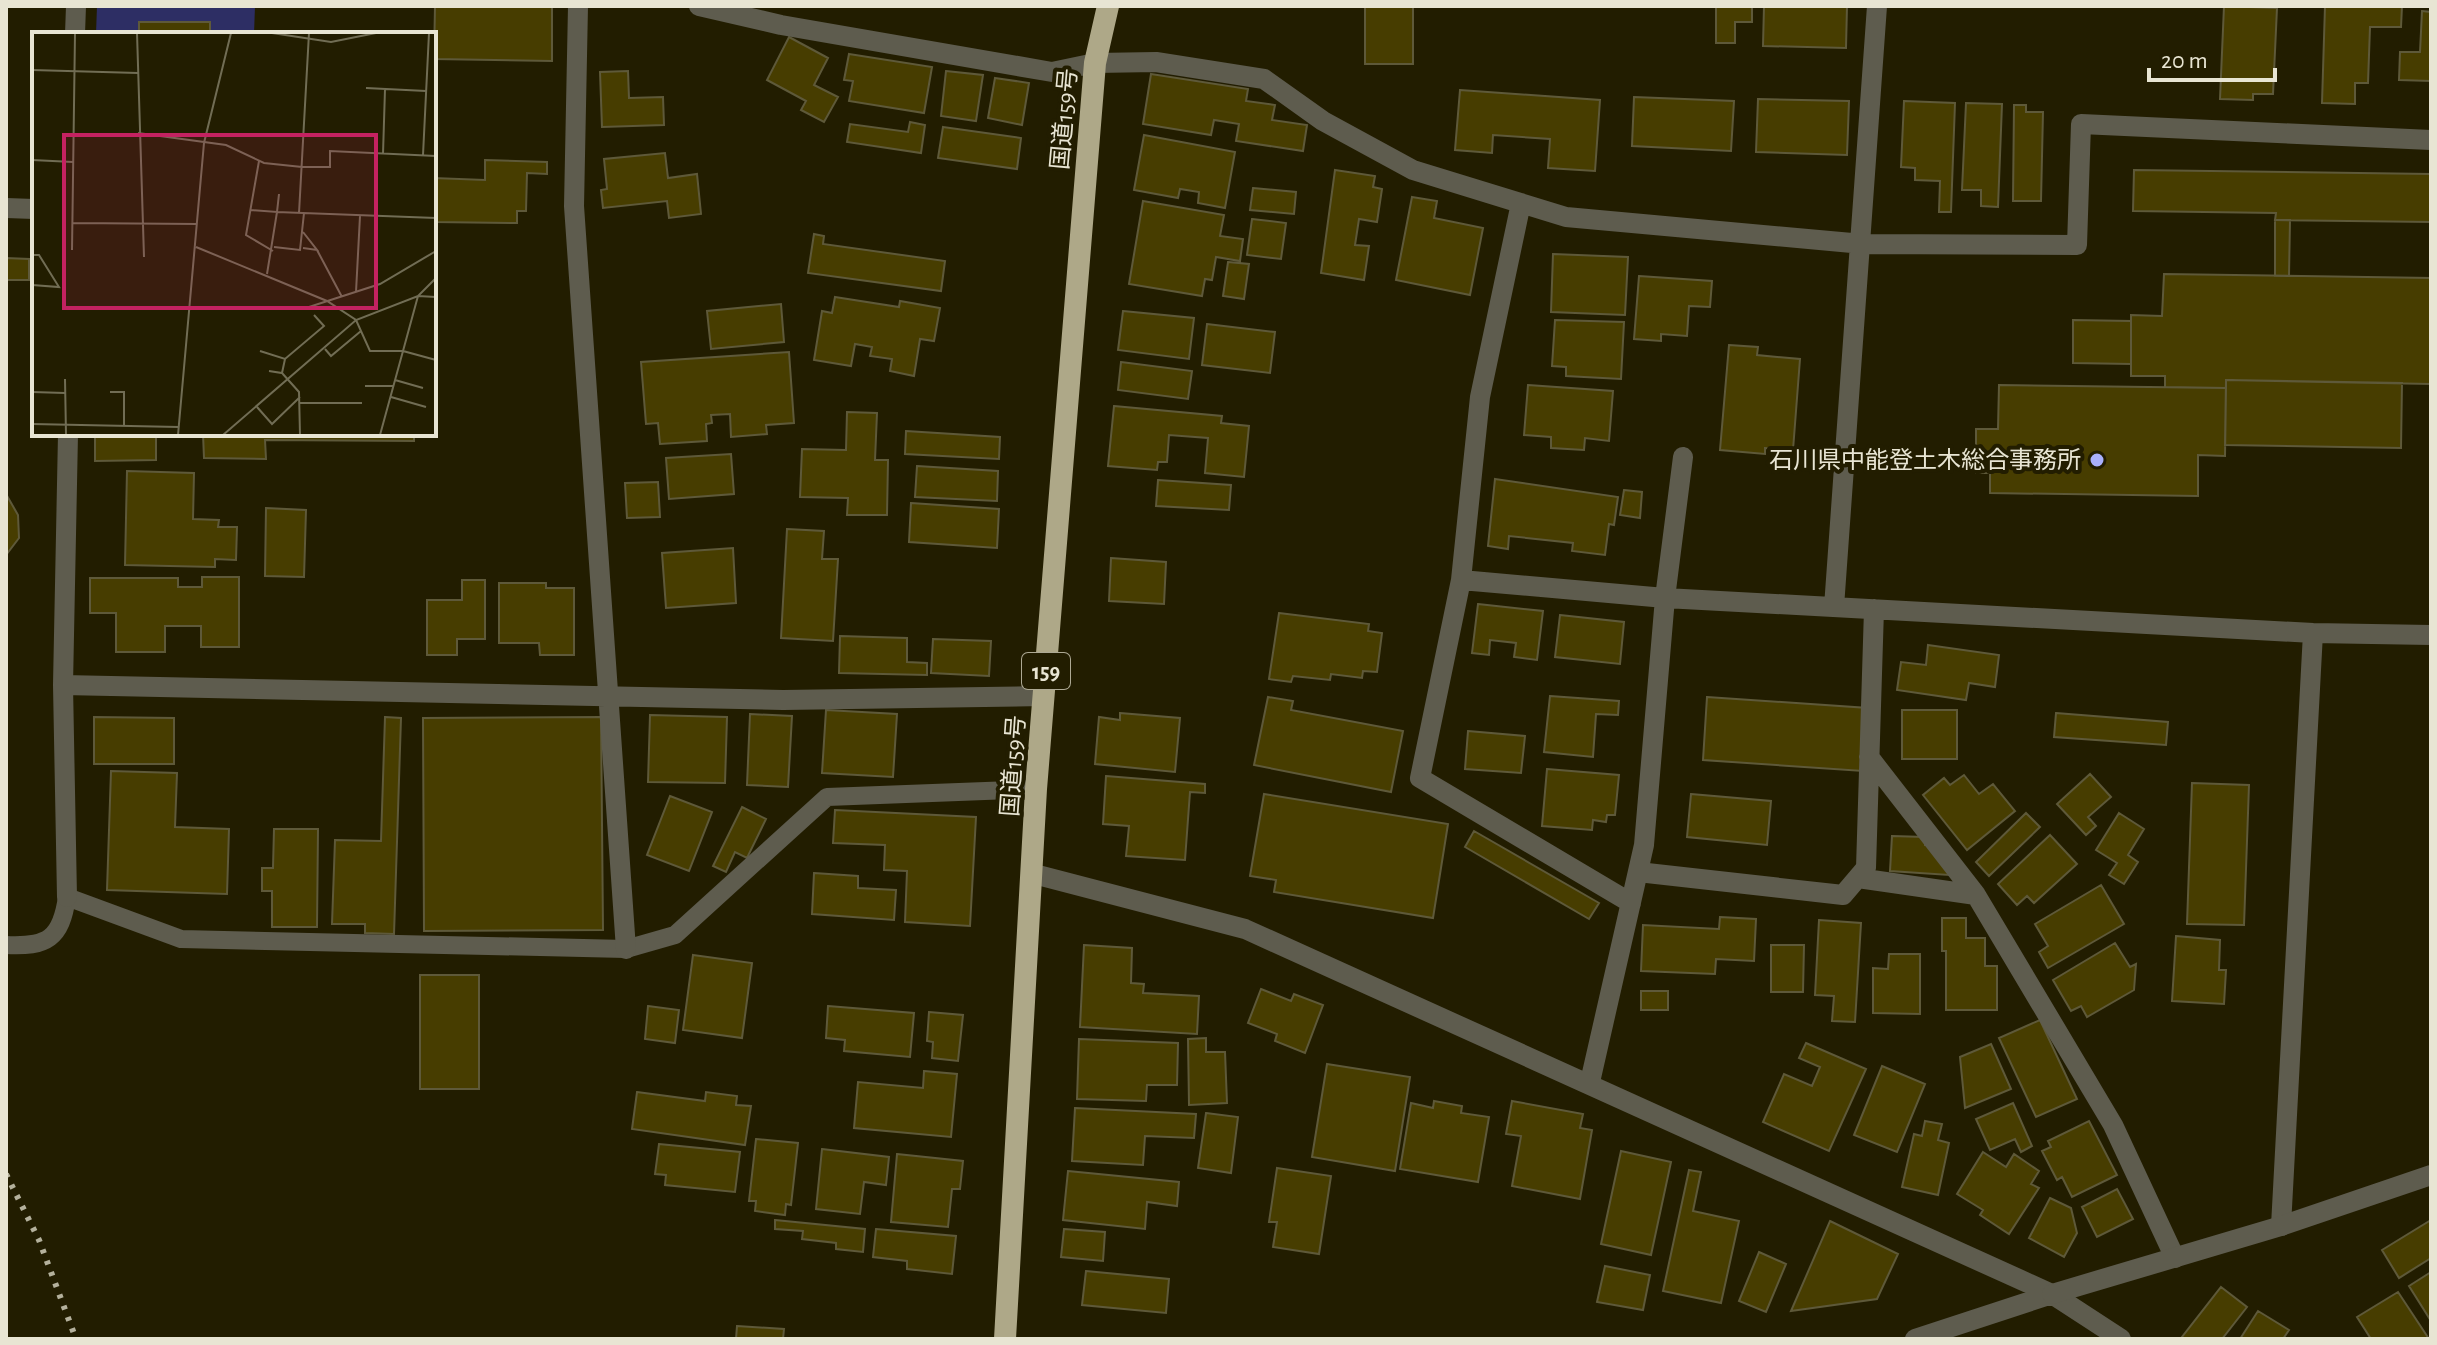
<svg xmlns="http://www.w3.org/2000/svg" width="2437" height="1345" font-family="'Alegreya Sans','Noto Sans JP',sans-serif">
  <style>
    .green { fill: #2d2e64 }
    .building { fill: #473d00; stroke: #5e5939; stroke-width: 2 }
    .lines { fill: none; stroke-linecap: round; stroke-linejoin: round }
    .service { stroke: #5e5c4e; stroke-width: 18 }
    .minor { stroke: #5e5c4e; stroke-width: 20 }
    .tertiary { stroke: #5e5c4e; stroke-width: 20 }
    .trunk { stroke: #aea888; stroke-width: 22 }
    .rail { stroke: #b4b19c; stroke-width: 6; stroke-dasharray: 4 8; stroke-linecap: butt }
    .poi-dot { fill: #a9b0fc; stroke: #221d00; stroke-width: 3 }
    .labels { text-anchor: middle; stroke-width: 8; stroke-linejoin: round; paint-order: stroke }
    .shield { fill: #221d00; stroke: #ada994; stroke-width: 2 }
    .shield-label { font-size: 22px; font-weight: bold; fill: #e8e5d3 }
    .street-label { font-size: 24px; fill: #e8e5d3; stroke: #221d00 }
    .poi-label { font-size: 24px; fill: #e8e5d3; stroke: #221d00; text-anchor: end }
    .inset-road { fill: none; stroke: #716d54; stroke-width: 2 }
    .view { fill: #c42261; fill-opacity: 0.15; stroke: #c42261; stroke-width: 4 }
    .inset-edge { fill: none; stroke: #e8e5d3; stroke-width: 4 }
  </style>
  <rect width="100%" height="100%" fill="#221d00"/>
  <path class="green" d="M97 6H255L254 34H96Z"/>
  <path class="building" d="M435 6H552V61L434 59Z
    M1365 6H1413V64H1365Z
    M1716 6H1752V22H1735V43H1716Z
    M1764 6H1847L1846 48 1763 46Z
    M2224 6 2277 8 2273 94H2253V100L2220 99Z
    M2325 6H2402L2401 27H2370L2368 83H2355V104L2322 103Z
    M2422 11 2431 12V81L2399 80 2400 52H2420Z
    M139 22H210V34H139Z
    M789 37 828 58 814 85 838 97 824 122 801 110 806 101 767 80Z
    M849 54 932 67 924 113 849 101 853 81 844 80Z
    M628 71 629 98 663 97 664 125 602 127 600 72Z
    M946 71 983 75 976 121 941 116Z
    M1151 74 1248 89 1246 101 1275 105 1272 120 1307 125 1303 151 1236 141 1239 124 1214 120 1211 135 1143 124Z
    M995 78 1029 83 1022 125 988 118Z
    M1460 90 1600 100 1595 171 1548 168 1550 139 1493 135 1492 153 1455 150Z
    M1634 97 1734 101 1731 151 1632 146Z
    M1758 99 1849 101 1847 155 1756 152Z
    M1904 101 1955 103 1951 212H1939L1940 181 1915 180V168L1901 167Z
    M1966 103 2002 104 1998 207 1981 206V190H1962Z
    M2014 105H2026V112H2043L2041 201H2013Z
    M910 122 925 125 921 153 847 142 850 124 908 132Z
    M943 127 1021 138 1017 169 938 158Z
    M1144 135 1235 152 1225 208 1198 203 1199 192 1180 189 1178 198 1134 190Z
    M665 153 668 178 697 174 701 214 669 218 667 201 603 208 601 190 607 189 604 159Z
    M485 160 547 162V174L527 173 526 211H517V223L434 222V178L485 180Z
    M1335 170 1375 176 1373 187 1382 189 1377 222 1359 219 1355 245 1369 246 1364 280 1321 273Z
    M2134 170 2431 174V222L2275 220 2276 213 2133 211Z
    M1253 188 1296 192 1294 214 1250 210Z
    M1412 197 1437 201 1434 218 1483 228 1470 295 1396 280Z
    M1143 201 1224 215 1220 236 1243 239 1240 261 1216 257 1212 280 1205 279 1202 296 1129 284Z
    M1252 219 1286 223 1281 259 1247 255Z
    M2275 220H2290L2289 276H2275Z
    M814 234 824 236 823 244 945 261 941 291 808 273Z
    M1553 254 1628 257 1625 315 1551 312Z
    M6 258 29 259V280H6Z
    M1228 262 1249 264 1244 299 1223 296Z
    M2164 274 2431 278V384L2226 380V388L2165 387V376H2131V315L2162 316Z
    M1639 276 1712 281 1710 307 1689 306 1687 336 1661 334V341L1634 339Z
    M835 297 899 307 900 301 940 308 934 341 920 339 914 376 890 371 892 359 870 356 872 347 855 344 851 366 814 360 822 311 832 313Z
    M781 304 784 342 711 349 707 311Z
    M1123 311 1194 318 1189 359 1118 350Z
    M1555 320 1624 322 1621 379 1566 376V367L1552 366Z
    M2073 320 2131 321V364L2073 363Z
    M1207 324 1275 332 1270 373 1202 365Z
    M1729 345 1758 347 1757 355 1800 359 1793 450 1765 448V454L1720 450Z
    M789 352 794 423 766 425 767 434 731 437 730 414 711 415 712 423 706 424 707 441 660 444 658 423 646 424 641 362Z
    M1121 362 1192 371 1188 399 1118 390Z
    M2226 380 2402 383 2401 448 2225 445Z
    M1528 385 1613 391 1609 441 1585 438 1584 450 1551 448V437L1524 435Z
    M1999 385 2226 388 2225 456 2198 455V496L1990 493V473H1976V429H1998Z
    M1114 406 1222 416 1221 423 1249 426 1244 477 1205 473 1208 438 1169 435 1167 462H1158L1157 470 1108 466Z
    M847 412 877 413 875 460H888L887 515H847L848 498 800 497 802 449 846 450Z
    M906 431 1000 437 999 459 905 454Z
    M95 434H156V460L95 461Z
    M203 434H414V441L265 440 266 459 204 458Z
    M731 454 734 494 669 499 666 458Z
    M917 466 998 471 997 501 915 497Z
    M127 471 194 473 193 519 219 520 218 527H237L236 560 215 559V567L125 565Z
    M1495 479 1618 497 1614 525 1609 524 1605 555 1572 551 1573 543 1509 536 1508 549 1488 546Z
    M1158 480 1231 485 1229 510 1156 506Z
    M658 482 660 517 627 518 625 483Z
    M1624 490 1642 492 1640 518 1620 515Z
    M6 494 18 515 19 538 6 555Z
    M911 503 999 509 997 548 909 542Z
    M266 508 306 510 304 577 265 576Z
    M787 529 824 531 822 559H838L833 641 781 638Z
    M733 548 736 603 666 608 662 553Z
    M1111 558 1166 562 1164 604 1109 601Z
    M202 577H239V647H201V626H165V652H116V613H90V578H178V587H202Z
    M462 580H485V639H457V655H427V600H462Z
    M499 583H546V588H574V655H540L539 643H499Z
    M1478 604 1543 611 1537 660 1514 657 1516 643 1490 640 1489 655 1472 653Z
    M1279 613 1369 624 1368 631 1382 633 1377 672 1363 671 1362 678 1331 674 1330 680 1293 676 1291 682 1269 679Z
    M1560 615 1624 622 1620 664 1555 657Z
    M840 636 907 638V662L927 663V675L839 673Z
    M933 639 991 641 989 676 931 673Z
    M1928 645 1999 655 1995 687 1969 683 1966 700 1897 690 1901 662 1926 665Z
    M1550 696 1619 701 1618 715 1596 714 1593 757 1544 752Z
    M1268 697 1293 701 1291 710 1403 731 1391 792 1254 765Z
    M1707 697 1868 708 1863 771 1703 760Z
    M826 710 897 714 893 777 822 773Z
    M1902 710H1957V759H1902Z
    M1120 713 1180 718 1175 772 1095 764 1099 717 1120 720Z
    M2056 713 2168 722 2166 745 2054 737Z
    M750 714 792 716 788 787 747 785Z
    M650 715 727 717 725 783 648 782Z
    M94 717 174 718V764H94Z
    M385 717 401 718 394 934 365 933V924H332L335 840 381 841Z
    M601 717 603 930 424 931 423 718Z
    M1468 731 1525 736 1521 773 1465 769Z
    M1547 769 1619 775 1615 815H1607L1606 822 1593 820 1592 830 1542 826Z
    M111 771 177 773 175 827 229 829 227 894 107 890Z
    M2090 774 2111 797 2088 817 2096 826 2086 835 2057 804Z
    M1964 775 1979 794 1993 784 2015 811 1967 850 1923 795 1944 778 1950 785Z
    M1106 776 1205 784V793L1190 792 1185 860 1126 856 1129 826 1103 824Z
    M2192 783 2249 785 2244 925 2187 924Z
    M1264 794 1448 824 1433 918 1274 892 1276 880 1250 876Z
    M1691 794 1771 801 1767 845 1687 837Z
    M670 796 712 812 689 871 647 855Z
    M742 807 766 819 747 858 735 852 726 872 713 866Z
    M835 810 976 817 970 926 905 922 907 871 884 870 885 845 833 843Z
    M2026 813 2040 827 1989 876 1976 862Z
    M2119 813 2144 829 2128 855 2138 862 2124 884 2109 875 2117 863 2096 850Z
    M274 829H318L317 927H272V891H262V868H273Z
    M1474 831 1599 903 1589 919 1465 847Z
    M2050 835 2077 864 2034 903 2027 896 2017 905 1998 884Z
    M1892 836 1925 837V845L1939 846 1949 875 1890 871Z
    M814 873 858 876V888L896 890 894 920 812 914Z
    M2101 885 2124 924 2048 968 2039 952 2048 946 2035 924Z
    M1720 917 1756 919 1754 961 1716 959 1715 974 1641 971 1643 925 1719 929Z
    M1942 918H1966V938H1985V966H1997V1010H1946V951H1942Z
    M1819 920 1861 923 1855 1022 1832 1021 1834 996 1815 995Z
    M2176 936 2220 940 2219 970H2226L2224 1004 2172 1001Z
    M2115 943 2130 967 2136 964 2134 990 2087 1017 2081 1006 2071 1011 2053 980Z
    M1084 945 1132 948 1131 983 1144 984 1143 993 1199 996 1197 1034 1080 1027Z
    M1771 945H1804L1803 992H1771Z
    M1889 954H1920V1014L1873 1013V968L1888 969Z
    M693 955 752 963 742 1038 683 1030Z
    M420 975H479V1089H420Z
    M1261 989 1291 1001 1294 994 1323 1005 1305 1053 1275 1041 1277 1034 1248 1023Z
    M1641 991H1668V1010H1641Z
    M648 1006 679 1010 675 1043 645 1039Z
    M828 1006 914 1013 910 1057 844 1051 845 1040 826 1038Z
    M929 1012 963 1015 958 1061 932 1058 933 1042 927 1041Z
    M2040 1020 2077 1099 2036 1117 1999 1038Z
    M1206 1038V1052H1225L1227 1103 1189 1105 1188 1039Z
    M1079 1039 1178 1043 1177 1085H1147L1146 1101 1077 1099Z
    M1806 1043 1866 1069 1829 1151 1763 1122 1784 1074 1812 1086 1820 1067 1799 1058Z
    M1991 1044 2011 1089 1965 1108 1960 1057Z
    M1327 1064 1410 1077 1395 1171 1312 1157Z
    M1882 1066 1925 1084 1897 1152 1854 1135Z
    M924 1071 957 1074 951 1137 854 1128 858 1082 923 1088Z
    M637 1092 705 1101 706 1092 737 1096 736 1105 751 1106 745 1145 632 1129Z
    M1434 1101 1462 1106 1461 1113 1489 1117 1478 1182 1400 1169 1411 1103 1433 1108Z
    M1512 1101 1583 1114 1580 1128 1592 1130 1580 1199 1512 1186 1521 1136 1506 1134Z
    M2013 1103 2032 1146 2021 1152 2015 1139 1990 1150 1976 1119Z
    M1075 1108 1196 1114 1194 1138 1145 1136 1143 1165 1072 1161Z
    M1206 1113 1238 1117 1231 1173 1198 1168Z
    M1925 1121 1942 1124 1938 1140 1949 1143 1938 1195 1902 1187 1914 1134 1922 1136Z
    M2089 1121 2117 1175 2072 1197 2062 1177 2057 1180 2042 1151 2051 1147 2048 1141Z
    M756 1139 798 1143 791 1205 786 1204 785 1215 755 1211 756 1201H749Z
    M659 1144 740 1152 735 1192 665 1185 666 1175 655 1174Z
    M822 1149 889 1157 886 1185 864 1182 860 1214 816 1209Z
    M1621 1151 1671 1162 1651 1255 1601 1244Z
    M1983 1152 2006 1167 2014 1154 2039 1171 2031 1184 2039 1188 2009 1234 1980 1215 1983 1210 1957 1194Z
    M897 1154 963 1161 960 1189H952L948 1227 891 1222Z
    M1277 1168 1331 1176 1319 1254 1273 1247 1277 1222H1269Z
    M1689 1170 1701 1172 1693 1211 1739 1221 1721 1303 1663 1291Z
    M1068 1171 1179 1182 1177 1206 1147 1202 1145 1229 1063 1220Z
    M2117 1189 2133 1219 2097 1237 2082 1207Z
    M2050 1198 2071 1208 2077 1233 2064 1257 2029 1238Z
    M775 1220 865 1229 863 1252 836 1249V1243L802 1239 803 1231 775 1229Z
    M2431 1220V1258L2399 1278 2382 1250Z
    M1830 1221 1898 1254 1877 1299 1791 1311Z
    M876 1229 956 1236 952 1274 907 1269V1261L873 1257Z
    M1064 1229 1105 1232 1103 1261 1061 1257Z
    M1759 1252 1786 1264 1766 1312 1739 1301Z
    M1605 1266 1650 1275 1643 1310 1597 1302Z
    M1086 1271 1169 1279 1166 1313 1082 1305Z
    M2431 1272V1321L2409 1286Z
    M2221 1287 2247 1307 2222 1339H2184L2182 1337Z
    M2398 1292 2429 1339H2371L2357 1317Z
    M2258 1311 2289 1330 2283 1339H2240Z
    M737 1326 784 1329 783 1339H736Z"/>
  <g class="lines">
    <path class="service" d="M6 945C47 947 61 939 67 897L181 939 626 949 675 935 827 797 1036 789"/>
    <path class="minor" d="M578 6 574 206 626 949
      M699 6 781 25 1052 72 1095 63 1156 62 1264 79 1323 121 1413 170 1566 217 1863 244 2077 245 2081 124 2431 140
      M75 34 76 6
      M1521 203 1480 397 1461 580 1420 778 1631 903
      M6 208 34 209
      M1461 580 1665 598 1683 457
      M1834 607 1877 6
      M63 685 783 700 1044 696
      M1638 872 1843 895 1866 868 1874 609
      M1034 874 1245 929 2052 1294 2121 1339
      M1858 878 1976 895 1869 757
      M1976 895 2113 1125 2175 1258
      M67 897 63 685 68 434
      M1590 1082 1644 845 1665 598 2313 633 2431 635
      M2281 1226 2313 633
      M1915 1339 2052 1294"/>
    <path class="tertiary" d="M2052 1294 2281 1226 2431 1175"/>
    <path class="trunk" d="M1005 1339 1036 789 1095 63 1108 6"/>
    <path class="rail" d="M6 1174 39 1240 76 1339"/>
  </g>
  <circle class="poi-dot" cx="2097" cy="460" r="8"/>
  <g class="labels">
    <rect class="shield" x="1022" y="653" width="48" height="36" rx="6"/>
    <g class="shield-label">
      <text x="1046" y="679">159</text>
    </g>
    <g class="street-label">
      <text transform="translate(1064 119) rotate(-85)" y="8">国道159号</text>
      <text transform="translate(1013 766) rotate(-86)" y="8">国道159号</text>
    </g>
    <g class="poi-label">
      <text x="2081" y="468">石川県中能登土木総合事務所</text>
    </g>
  </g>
  <g transform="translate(32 32)">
    <rect width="404" height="404" fill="#221d00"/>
    <path class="inset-road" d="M105 1 112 225M240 1 299 10 344 1M0 38 106 41M334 56 394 59M106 101 194 113 232 131 270 135H298V119L404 124M351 122 353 57M391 123 397 1M0 128 41 130M227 129 214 203 241 219M219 178 245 180 247 162M267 181 277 1M40 191 165 192M164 215 295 269 324 288 338 319H371L348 403M242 215 268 218 272 181M271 216 285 218 271 200M40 218 43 1M285 218 310 265M0 223H7L27 255 0 253M235 242 245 180 404 186M404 246 386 264 371 319 404 328M324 260 328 184M193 277 277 275 348 252 404 219M293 317 299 324 329 299M228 319 253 327 292 294 282 283M237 339 250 341 253 327M250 341 267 360 268 403M33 347 34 403M363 348 391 356M333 354H361M0 360 33 361M78 360H92V393M359 365 394 375M268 371H330M225 375 240 392 268 365M0 392 147 395M146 403 172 111 199 1M191 403 324 288 386 264 404 265"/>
    <path class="view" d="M32 103H344V276H32Z"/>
    <rect width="404" height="404" class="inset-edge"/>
  </g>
  <rect width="2437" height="1345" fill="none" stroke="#e8e5d3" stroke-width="16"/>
  <path d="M2149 68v12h126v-12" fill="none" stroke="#e8e5d3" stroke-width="4"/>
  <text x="2161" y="68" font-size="24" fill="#e8e5d3" stroke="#221d00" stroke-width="6" paint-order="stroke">20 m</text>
</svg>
